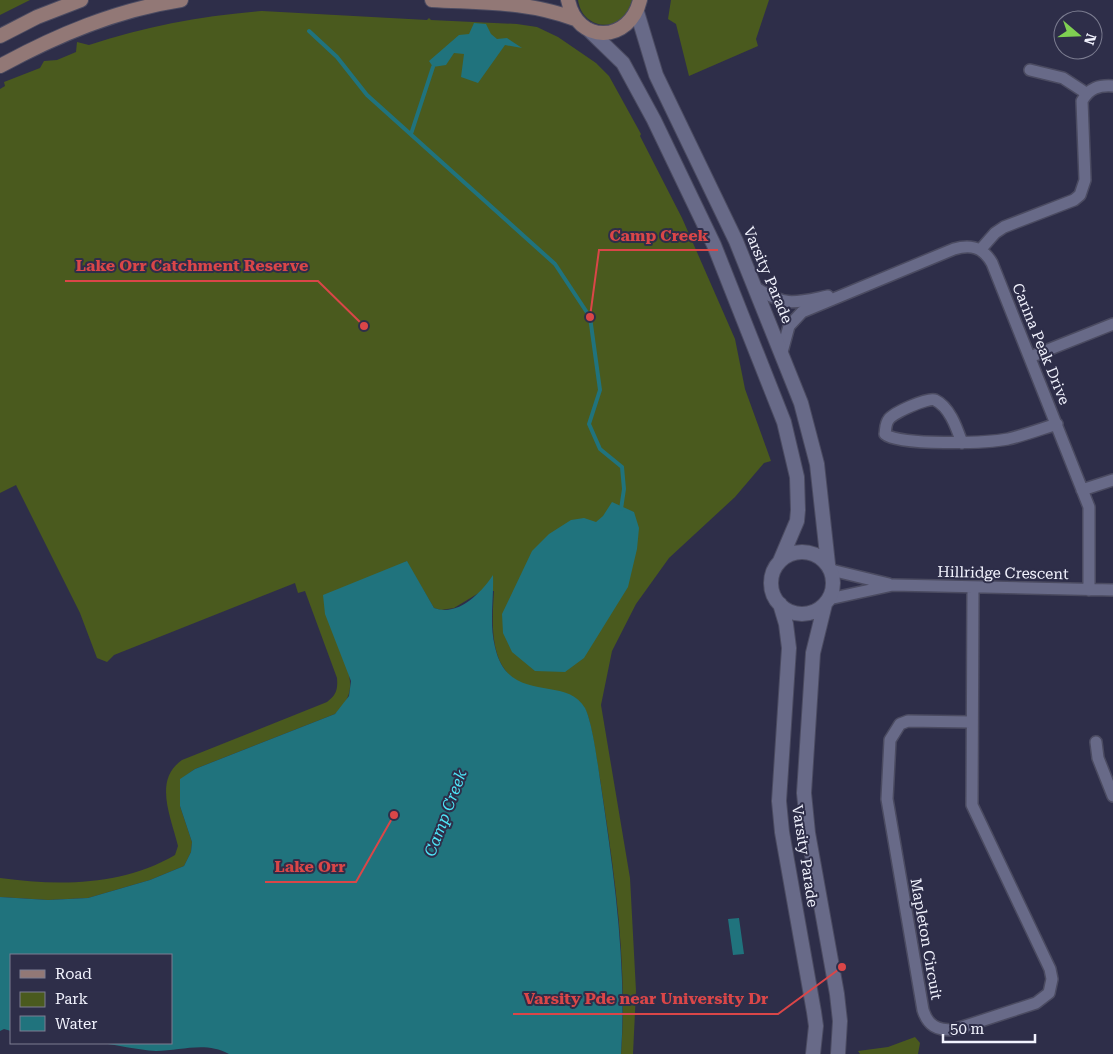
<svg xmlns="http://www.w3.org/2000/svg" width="1113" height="1054" font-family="'Roboto Serif',serif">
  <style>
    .green { fill: #4a5a1e }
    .water { fill: #20737d }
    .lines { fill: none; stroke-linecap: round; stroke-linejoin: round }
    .stream { stroke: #20737d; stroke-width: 4 }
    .minor-casing { stroke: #4b4b61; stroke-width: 14 }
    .tertiary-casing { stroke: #4b4b61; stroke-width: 16 }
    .secondary-casing { stroke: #4b4b61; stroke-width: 16 }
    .minor { stroke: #686a88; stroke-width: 11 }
    .tertiary { stroke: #686a88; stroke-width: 14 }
    .secondary { stroke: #927876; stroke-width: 14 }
    .labels { text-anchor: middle; stroke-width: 4; stroke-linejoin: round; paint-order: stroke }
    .street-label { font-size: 15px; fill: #f2f3fe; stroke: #2e2e49 }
    .water-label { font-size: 16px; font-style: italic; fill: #4ee6f8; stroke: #2e2e49 }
    .leader { fill: none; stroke: #da4648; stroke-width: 2 }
    .callout-dot { fill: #da4648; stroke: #2e2e49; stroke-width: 2 }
    .callout-label { font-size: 16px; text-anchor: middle; font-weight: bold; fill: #da4648; stroke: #2e2e49; stroke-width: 4; stroke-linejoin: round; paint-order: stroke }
  </style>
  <rect width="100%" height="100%" fill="#2e2e49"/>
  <path class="green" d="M0 0H30L0 15Z
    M578 0H635C628 32 583 34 578 0Z
    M671 0H769L756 39 758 46 689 76 676 24 668 19Z
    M262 11 427 20 429 18 431 20 517 24 537 27 558 37 596 63 609 76 641 134 640 136 682 218 735 339 745 389 771 461 764 463 735 497 669 558 636 604 612 651 601 705 630 878 636 991 633 1054H621C628 962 614 870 600 779 597 764 592 721 585 709 577 696 569 694 554 691 545 689 534 688 525 685 488 671 492 623 494 591H482L454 608 441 610 434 608 406 561 347 667C353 687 351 699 335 714L195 769 181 779 180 806 192 842 191 852 184 866 150 880 88 898 48 900 0 897V878C59 886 122 886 175 855L178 846C171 817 153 780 182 760L327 702C336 695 338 690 337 678L305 591 298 593 295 583 114 655 107 662 97 658 80 613 16 485 0 493V89L5 86 4 82 40 68 44 61 57 60 76 52 77 42 89 45C147 26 201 16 262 11Z
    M915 1037 920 1043 918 1054H860L858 1051 888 1047Z"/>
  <path class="water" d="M474 23 486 24 491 34 497 39 507 38 522 48 505 45 478 83 461 77 464 54 454 53 446 65 433 67 429 61 459 35 469 34Z
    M612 502 634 512 639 528 637 549 628 587 584 658 565 672 535 671 512 652 503 633 502 614 532 551 549 534 571 520 584 518 596 522 603 516Z
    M407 561 434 608C458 617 481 593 493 575 494 599 489 623 495 647 508 706 566 674 585 708 593 724 598 767 601 786 614 875 627 964 621 1054H229C205 1041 181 1051 156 1051 137 1050 119 1045 101 1043H171V955H11V1031L4 1029 0 1031V897L48 900 88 898 150 880 184 866 191 852 192 842 180 806V779L195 769 335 714 349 696 351 681 325 614 323 595Z
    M739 918 744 954 733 955 728 919Z"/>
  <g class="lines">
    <path class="stream" d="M309 31 337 57 367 95 555 264 590 317 600 390 589 424 600 449 622 467 624 489 621 509
      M411 134 433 67"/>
    <defs>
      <path id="minor" d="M1030 70 1063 78 1086 93
        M981 249 995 233 1004 227 1074 200 1080 195 1085 180 1082 101C1089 88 1099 85 1113 86
        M756 288C787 307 794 303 828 296
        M782 352 789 326 802 312 954 249C971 244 983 247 992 263L1089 507V590
        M1030 357 1113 324
        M962 443C957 429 950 407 935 400 928 397 893 413 889 419 885 424 886 429 885 434 898 446 988 443 1008 439 1025 435 1041 429 1057 424
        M1082 490 1113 480
        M831 570 889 584
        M829 599 893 585 1113 590
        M971 722 908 721 900 724 890 740 887 799 923 1010C928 1026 937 1030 953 1030L1036 1003 1049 993 1052 979 1050 969 972 805 973 587
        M1096 742 1098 758 1113 796"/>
      <path id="tertiary" d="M637 12 656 75 736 241 801 403 817 464 828 564
        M589 30 623 63 654 120 714 245 784 422 797 477 798 510 797 521 780 561
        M771 583a31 31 0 1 1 62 0a31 31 0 1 1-62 0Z
        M780 604 786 624 789 648 779 801 782 832 814 1012 816 1026 813 1054
        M825 604 813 653 804 793 808 833 837 994 840 1021 838 1054"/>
      <path id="secondary" d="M432 0C483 3 527 1 575 19
        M568 0C577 45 630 43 640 0
        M0 36 37 17 81 0
        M0 66C57 35 116 10 181 0"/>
    </defs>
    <use href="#minor" class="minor-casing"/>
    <use href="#tertiary" class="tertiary-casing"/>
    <use href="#secondary" class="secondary-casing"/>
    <use href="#minor" class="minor"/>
    <use href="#tertiary" class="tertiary"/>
    <use href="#secondary" class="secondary"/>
  </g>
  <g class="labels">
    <g class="street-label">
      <text transform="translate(768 275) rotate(67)" y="5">Varsity Parade</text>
      <text transform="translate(1041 344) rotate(68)" y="5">Carina Peak Drive</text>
      <text transform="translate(1003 573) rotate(1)" y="5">Hillridge Crescent</text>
      <text transform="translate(805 856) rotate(81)" y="5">Varsity Parade</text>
      <text transform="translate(926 939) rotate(80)" y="5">Mapleton Circuit</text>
    </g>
    <g class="water-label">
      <text transform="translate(445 813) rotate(-69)" y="6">Camp Creek</text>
    </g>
  </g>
  <path class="leader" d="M590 317L599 250H718M364 326L318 281H65M394 815L356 882H265M842 967L778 1014H513"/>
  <g class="callout-dot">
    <circle cx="590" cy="317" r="5"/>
    <circle cx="364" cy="326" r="5"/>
    <circle cx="394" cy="815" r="5"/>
    <circle cx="842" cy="967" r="5"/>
  </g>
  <g class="callout-label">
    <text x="659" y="241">Camp Creek</text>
    <text x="192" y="271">Lake Orr Catchment Reserve</text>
    <text x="310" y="872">Lake Orr</text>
    <text x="646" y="1004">Varsity Pde near University Dr</text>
  </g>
  <rect x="10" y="954" width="162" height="90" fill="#2e2e49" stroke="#7c7d91"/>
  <rect x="20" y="970" width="25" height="8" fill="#927876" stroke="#7c7d91"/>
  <text x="55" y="979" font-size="15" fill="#f2f3fe">Road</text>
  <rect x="20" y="992" width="25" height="15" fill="#4a5a1e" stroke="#7c7d91"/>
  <text x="55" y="1004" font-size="15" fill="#f2f3fe">Park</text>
  <rect x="20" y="1016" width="25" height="15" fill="#20737d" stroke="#7c7d91"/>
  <text x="55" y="1029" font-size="15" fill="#f2f3fe">Water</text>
  <g transform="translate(1078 35) rotate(109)"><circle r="24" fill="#2e2e49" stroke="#7c7d91"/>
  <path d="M0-4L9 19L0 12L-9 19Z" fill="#7fd052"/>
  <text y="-8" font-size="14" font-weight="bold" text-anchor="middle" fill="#f2f3fe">N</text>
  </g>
  <path d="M943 1034v8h92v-8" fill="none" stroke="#f2f3fe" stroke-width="2.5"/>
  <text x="950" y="1034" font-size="15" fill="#f2f3fe" stroke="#2e2e49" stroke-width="4" paint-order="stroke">50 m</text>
</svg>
